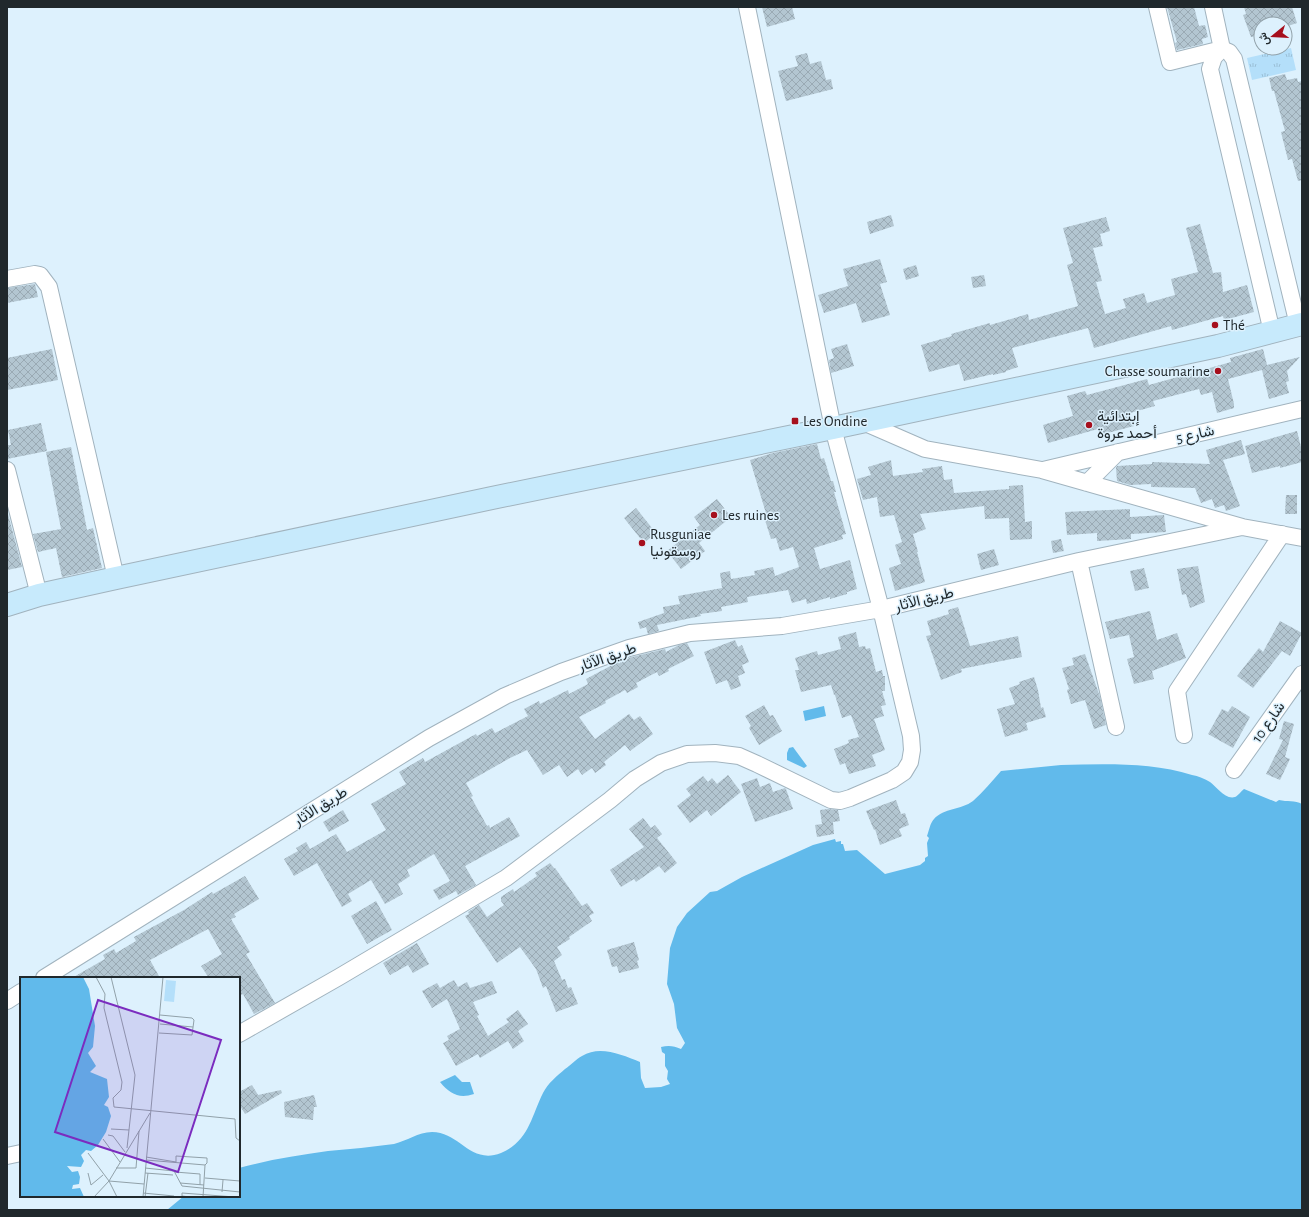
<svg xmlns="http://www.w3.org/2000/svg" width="1309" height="1217" font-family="'Alegreya Sans',Vazirmatn,sans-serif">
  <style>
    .grass { fill: url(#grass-tufts) }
    .water { fill: #61baeb }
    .building { fill: url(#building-cross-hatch) }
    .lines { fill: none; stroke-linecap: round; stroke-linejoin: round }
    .street-casing { stroke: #a1b3be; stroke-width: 18 }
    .secondary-casing { stroke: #a1b3be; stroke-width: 24 }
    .street { stroke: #fff; stroke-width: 16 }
    .secondary { stroke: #c7eafc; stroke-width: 22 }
    .poi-dot { fill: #a60f1d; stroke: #ddf1fd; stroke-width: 1.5 }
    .labels { text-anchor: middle; stroke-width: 3; stroke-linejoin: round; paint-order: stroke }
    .poi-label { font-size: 15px; fill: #20282c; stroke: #ddf1fd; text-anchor: start }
    .street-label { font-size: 15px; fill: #20282c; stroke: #ddf1fd }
    .inset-road { fill: none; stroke: #91a1a9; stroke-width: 1 }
    .view { fill: #7b2cbf; fill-opacity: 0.15; stroke: #7b2cbf; stroke-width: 2 }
    .inset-edge { fill: none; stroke: #20282c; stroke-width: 2 }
  </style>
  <defs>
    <pattern id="grass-tufts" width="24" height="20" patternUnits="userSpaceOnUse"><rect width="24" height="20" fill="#b4dffa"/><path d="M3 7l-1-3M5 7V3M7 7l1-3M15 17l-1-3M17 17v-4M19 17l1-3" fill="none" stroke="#9abfd6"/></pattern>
    <pattern id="building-cross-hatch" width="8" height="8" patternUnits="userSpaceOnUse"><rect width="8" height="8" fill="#b3c6d1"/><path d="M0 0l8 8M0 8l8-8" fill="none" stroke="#9aaab4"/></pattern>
  </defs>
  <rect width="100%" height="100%" fill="#ddf1fd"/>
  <path class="grass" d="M1291 48 1296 70 1252 80 1247 58Z"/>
  <path class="water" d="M824 706 826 716 805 721 803 711Z
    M793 747 807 766 804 768 787 760V753L789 748Z
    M1061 765C1104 764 1151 762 1192 775 1198 776 1205 779 1210 782 1216 786 1225 800 1235 797 1238 796 1241 791 1244 789L1276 802 1279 800C1287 802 1295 800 1302 804V1210H167L184 1196H239V1168C268 1160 298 1155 328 1151 350 1149 372 1147 394 1144 407 1141 418 1132 432 1132 460 1132 470 1165 501 1153 529 1141 531 1117 543 1093 548 1083 557 1076 565 1069 571 1065 576 1059 582 1056 600 1045 622 1055 640 1062L641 1078 645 1088 661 1087 670 1084 667 1079 668 1071 665 1066V1054L662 1052 661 1047C669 1045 674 1046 681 1049L685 1043 677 1028 674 1004 667 984 670 948 677 927 687 913 710 892 717 891 742 877 813 845 835 839 836 842 841 841V844H843L845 851 857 850 885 874 920 865 925 861V858L928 856 927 843 929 838 927 836C929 831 930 823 934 819 944 808 961 810 973 801 983 792 992 781 1001 771Z
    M455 1075 462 1082H470L474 1094C459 1099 450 1094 440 1082Z"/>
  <path class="building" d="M762 7H792L795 19 767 27Z
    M1167 7H1194L1199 26 1205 25 1208 37 1202 39 1203 44 1177 50 1175 43 1177 42Z
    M1244 7H1292L1297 23 1285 27V24H1261V34L1251 37 1243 15 1246 14Z
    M807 53 810 64 821 61 826 80 831 79 833 89 786 101 778 71 798 66 795 56Z
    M1285 74 1287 80 1297 78 1298 82 1302 81V180L1298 181 1292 159 1288 160 1281 132 1285 131 1274 91H1272L1269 78Z
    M891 215 894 226 870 234 867 222Z
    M1106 217 1110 231 1100 234 1103 246 1093 248 1102 281 1096 282 1105 314 1126 308 1123 299 1144 293 1147 303 1175 295 1171 279 1198 272 1186 228 1200 224 1213 273 1221 272 1223 292 1247 285 1254 312 1224 320 1223 316 1172 330 1171 326 1094 348 1088 328 1012 348 1018 367 1006 371V372L993 375V374L964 381 959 364 929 372 921 345 952 336 951 334 990 323V325L1028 314 1029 320 1078 306 1067 265 1073 263 1063 228Z
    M880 259 887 282 880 284 890 315 862 323 856 303 824 313 818 295 848 286 843 269Z
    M916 265 919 276 906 280 903 269Z
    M984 275 986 286 973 288 971 277Z
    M35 284 38 297 7 303V288Z
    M847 344 854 366 831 373 829 360 834 358 831 349Z
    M52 349 58 380 7 390V358Z
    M1263 349 1267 365 1300 357 1287 371 1289 381 1286 382 1289 393 1269 399 1262 370 1228 379 1234 404V408L1217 413 1212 392 1201 395 1199 389 1153 401 1155 406 1130 413 1134 426 1100 435 1098 429 1048 443 1043 425 1073 416 1067 396 1085 391 1087 395 1147 379 1149 385 1231 362 1230 358Z
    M41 423 47 451 7 459V445H11L8 430Z
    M1297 431 1302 451V462L1280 468V466L1252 473 1245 446Z
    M1241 440 1245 454 1223 460 1240 506 1226 511 1224 505 1215 508 1212 499 1201 503 1195 488 1151 487V484L1130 485 1117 481 1116 468 1117 466 1152 464V462L1210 464 1206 450Z
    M817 444 821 459 824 458 831 481H833L836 492H834L846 534 842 535 843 539 814 548 820 569 850 560 857 589 847 592V594L830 599V597L807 604 806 599 792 603 788 590 747 597 748 602 721 607 722 611 700 614 701 616 657 625 659 631 648 634 646 627 640 629 638 622 664 613 663 607 680 604 678 596 722 588 720 573 730 571 731 579 755 575 754 571 773 567 775 576 799 567 793 547 780 551 776 538 771 539 765 520H768L750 460 773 453Z
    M71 447 87 530 93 528 102 568 62 577 56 548 38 552 33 534 61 529 46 452Z
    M891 460 893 476 923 472 922 469 942 466 944 480 952 479 954 493 1009 489V486L1023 485 1025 522 1032 521V539L1010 540 1009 518 985 519 984 506 920 514 926 529 913 534 918 552H917L925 582 895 591 889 568 901 564 895 545 902 542 894 515 880 517 877 497 863 500 857 479 871 475 868 467Z
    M1286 495H1297V514H1285Z
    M717 499 731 517 699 543 705 551 681 569 667 551 700 525 694 517Z
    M636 508 656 533 644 543 624 518Z
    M1130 509V517L1164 515 1166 532 1131 534V539L1097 541V533L1067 535 1065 512Z
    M7 514H8L22 567 7 570Z
    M1061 539 1064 551 1053 553 1051 541Z
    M994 549 999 565 981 570 977 554Z
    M1198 566 1205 602 1190 608 1186 594 1182 595 1177 569Z
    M1144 568 1149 588 1135 591 1130 571Z
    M958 607 970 646 1018 636 1022 657 961 669 962 672 941 680 926 636 931 635 927 621 949 614 948 610Z
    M1150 611 1157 640 1177 633 1186 658 1152 671 1154 679 1134 684 1127 659 1134 657 1129 635 1110 639 1105 622Z
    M1280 621 1302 633 1290 656 1282 651 1253 688 1237 676 1259 648 1263 652Z
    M856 632 859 647 865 646 866 649 870 648 876 672 882 670 883 676H885V691H882L886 705 881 706 884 716 874 719 885 750 872 755 876 766 849 774 845 763 840 765 834 749 849 743 848 740 859 737 851 715 842 718 835 695H834L831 685 801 692 795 670H799L795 658 817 651 818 655 841 649 838 637Z
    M735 640 738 647 742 645 749 662 742 665 745 673 738 676 741 686 731 690 727 680 716 684 704 652Z
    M687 643 694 656 668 669 669 671 659 676 657 672 636 683 638 687 627 693 625 690 605 701 606 703 579 717 595 739 629 714 634 720 640 716 653 734 630 751 625 745 604 762 606 765 595 773 592 768 582 775 578 769 567 777 559 765 543 775 527 750 510 758 466 783 473 796 471 797 487 826 489 825 490 828 509 817 520 836 465 866 476 885 458 895 456 891 439 900 433 890 450 881 434 854 407 870 410 876 398 884 403 894 385 904 371 880 348 894 352 901 342 907 317 863 294 876 284 859 298 851 296 848 306 842 310 849 336 834 347 852 386 830 371 804 406 784 399 772 423 758 425 762 476 734 477 736 492 728 495 733 528 716 524 709 539 701 540 704 568 690 569 694 588 684 586 679 616 663 632 657 665 649 666 652 679 645Z
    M1085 654 1100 697 1106 725 1094 729 1085 700 1071 704 1067 690 1069 689 1062 668 1074 665 1072 658Z
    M1034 677 1038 690 1041 708 1043 707 1046 717 1026 723 1028 730 1005 737 997 709 1015 704 1009 688 1020 684 1019 682Z
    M764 705 770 716 773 715 782 731 759 745 749 728 751 726 745 716Z
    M1232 706 1250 717 1233 748 1208 734 1222 709 1228 712Z
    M1284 721 1294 724 1285 757 1290 759 1280 780 1266 774 1283 740 1279 739Z
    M728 775 741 792 711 816 707 810 690 823 677 806 691 795 686 789 703 776 708 782 712 778 717 784Z
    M757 778 760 787 770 783 773 792 785 788 786 789 793 809 755 822 741 784Z
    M896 800 901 814 905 813 909 825 899 829 902 836 880 845 875 829 874 830 866 811Z
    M828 809 838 810 840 821 833 822 834 834 817 837 815 825 822 824 820 810Z
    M343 810 349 821 329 832 323 822Z
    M643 818 651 828 655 825 662 834 657 838 677 863 665 873 659 866 636 882 634 879 621 887 610 870 644 847 629 829Z
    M550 863 554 868H555L582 906 587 903 594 913 589 916 592 921 569 937 570 939 557 947 562 955 554 961 562 980 565 979 568 988 571 987 578 1004 556 1012 546 986 543 988 536 969 520 947 497 963 465 916 469 914 468 912 479 905 487 917 504 905 501 901V897L513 889 514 892 537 876 535 873Z
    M245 876 259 899 234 914 236 917 231 919 250 952 246 954 275 1003 254 1014 243 994 239 996V978H209L201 966 222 954 208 929 150 960 160 978H72L105 959 103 955 114 949 116 953 136 941 134 937 184 910 212 892 213 894Z
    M376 901 392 930 367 944 351 916Z
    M634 942 639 960 637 961 639 968 619 973 617 966 612 967 607 950Z
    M417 943 429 964 413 973 408 965 390 975 383 963Z
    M454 980 458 987 467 982 470 988 492 981 497 993 473 1002 479 1015 477 1016 488 1036 509 1022 506 1019 518 1010 528 1024 518 1031 524 1041 513 1049 508 1041 480 1058 478 1054 456 1066 443 1043 449 1040 447 1036 460 1029 447 999 432 1008 422 991 437 983 440 988Z
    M252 1085 258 1095 281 1090 282 1093 245 1114 239 1104V1092Z
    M314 1095 317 1107H314L313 1120 285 1117 284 1102Z"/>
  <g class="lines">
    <defs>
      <path id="street" d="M1157 7 1170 62 1222 49 1229 52 1234 59 1298 325
        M1213 7 1222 49
        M1222 49 1214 57 1210 69 1272 332
        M7 279 35 274 40 275 49 287 116 578
        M863 422 925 449 1042 470 1242 527 1302 538
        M7 470 39 595
        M1043 470 1302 409
        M1087 483 1118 452
        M1079 561 1116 727
        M1184 735 1177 691 1282 534
        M1234 770 1302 674
        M44 978 429 738 505 696 561 672 629 648 690 633 782 626 881 609 1079 561 1242 527
        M7 1001 21 992
        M239 1034 339 977 506 878 610 800 635 779 661 763 687 754 715 753 739 756 757 764 831 800 840 801 850 798 892 780 904 772 910 762 912 750 911 736 881 609 833 428 747 7
        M7 1156 21 1153"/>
      <path id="secondary" d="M7 605 39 595 116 578 492 498 833 428 1218 346 1302 324"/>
    </defs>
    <use href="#street" class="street-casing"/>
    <use href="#secondary" class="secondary-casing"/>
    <use href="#street" class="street"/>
    <use href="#secondary" class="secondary"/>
  </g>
  <g class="poi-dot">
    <circle cx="1215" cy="325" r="4"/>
    <circle cx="1218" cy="371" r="4"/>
    <rect x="791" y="417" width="8" height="8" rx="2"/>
    <circle cx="1089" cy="425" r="4"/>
    <circle cx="714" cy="515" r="4"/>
    <circle cx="642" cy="543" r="4"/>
  </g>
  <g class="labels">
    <g class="poi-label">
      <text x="1223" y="330">Thé</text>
      <text x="1210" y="376" text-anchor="end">Chasse soumarine</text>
      <text x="1097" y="421">إبتدائية<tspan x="1097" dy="17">أحمد عروة</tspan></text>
      <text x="803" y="426">Les Ondine</text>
      <text x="722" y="520">Les ruines</text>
      <text x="650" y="539">Rusguniae<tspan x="650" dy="17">روسقونيا</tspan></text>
    </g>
    <g class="street-label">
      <text transform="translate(1195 434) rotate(-13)" y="5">شارع 5</text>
      <text transform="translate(924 599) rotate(-14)" y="5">طريق الآثار</text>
      <text transform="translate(607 657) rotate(-19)" y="5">طريق الآثار</text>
      <text transform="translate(1268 722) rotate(-55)" y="5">شارع 10</text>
      <text transform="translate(320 806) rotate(-32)" y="5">طريق الآثار</text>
    </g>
  </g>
  <g transform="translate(20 977)">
    <rect width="220" height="220" fill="#ddf1fd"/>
    <path d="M146 3 156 4 154 25 144 24Z" fill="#b4dffa"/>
    <path d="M0 0H63L69 12 75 49 73 70 68 76 76 89 70 95 87 102 89 120 84 128 88 130 91 139 86 155 78 168 71 174 66 173 61 178 64 184 61 190 47 189 52 195 58 194 60 200 59 207 53 208 52 212 60 211 64 220H0Z" fill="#61baeb"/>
    <path class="inset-road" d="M76 0 85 17 84 31 102 105 101 113 93 121 94 130 215 142 216 161 220 164M91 0 115 98 107 171M140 47 173 50M139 56 172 58 174 43 172 41 140 38M91 152 109 153M88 158 93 159 105 175M83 162 100 185M68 176 89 204 97 220M126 180 156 185M126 183 185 188 183 220M156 185V179L187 181V186L185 188M96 191H116L119 154M125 191 154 194 162 209 220 215M155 195 180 197V208M68 196 71 208 83 198M125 196 153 198M185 201 220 204M89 204 124 207M160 206 184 208M202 215 203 203M123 216 154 219M74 220 89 204 130 136M123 220 143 0M125 220 128 196M170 220 162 219V216L215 220"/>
    <path class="view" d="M78 23 201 63 158 195 35 155Z"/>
    <rect width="220" height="220" class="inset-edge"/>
  </g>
  <rect width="1309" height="1217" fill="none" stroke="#20282c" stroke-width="16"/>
  <g transform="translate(1273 36) rotate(252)"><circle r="19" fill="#ddf1fd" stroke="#91a1a9"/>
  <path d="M0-3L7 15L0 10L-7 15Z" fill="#a60f1d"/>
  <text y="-6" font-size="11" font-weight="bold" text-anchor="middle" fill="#20282c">ش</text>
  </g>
</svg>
